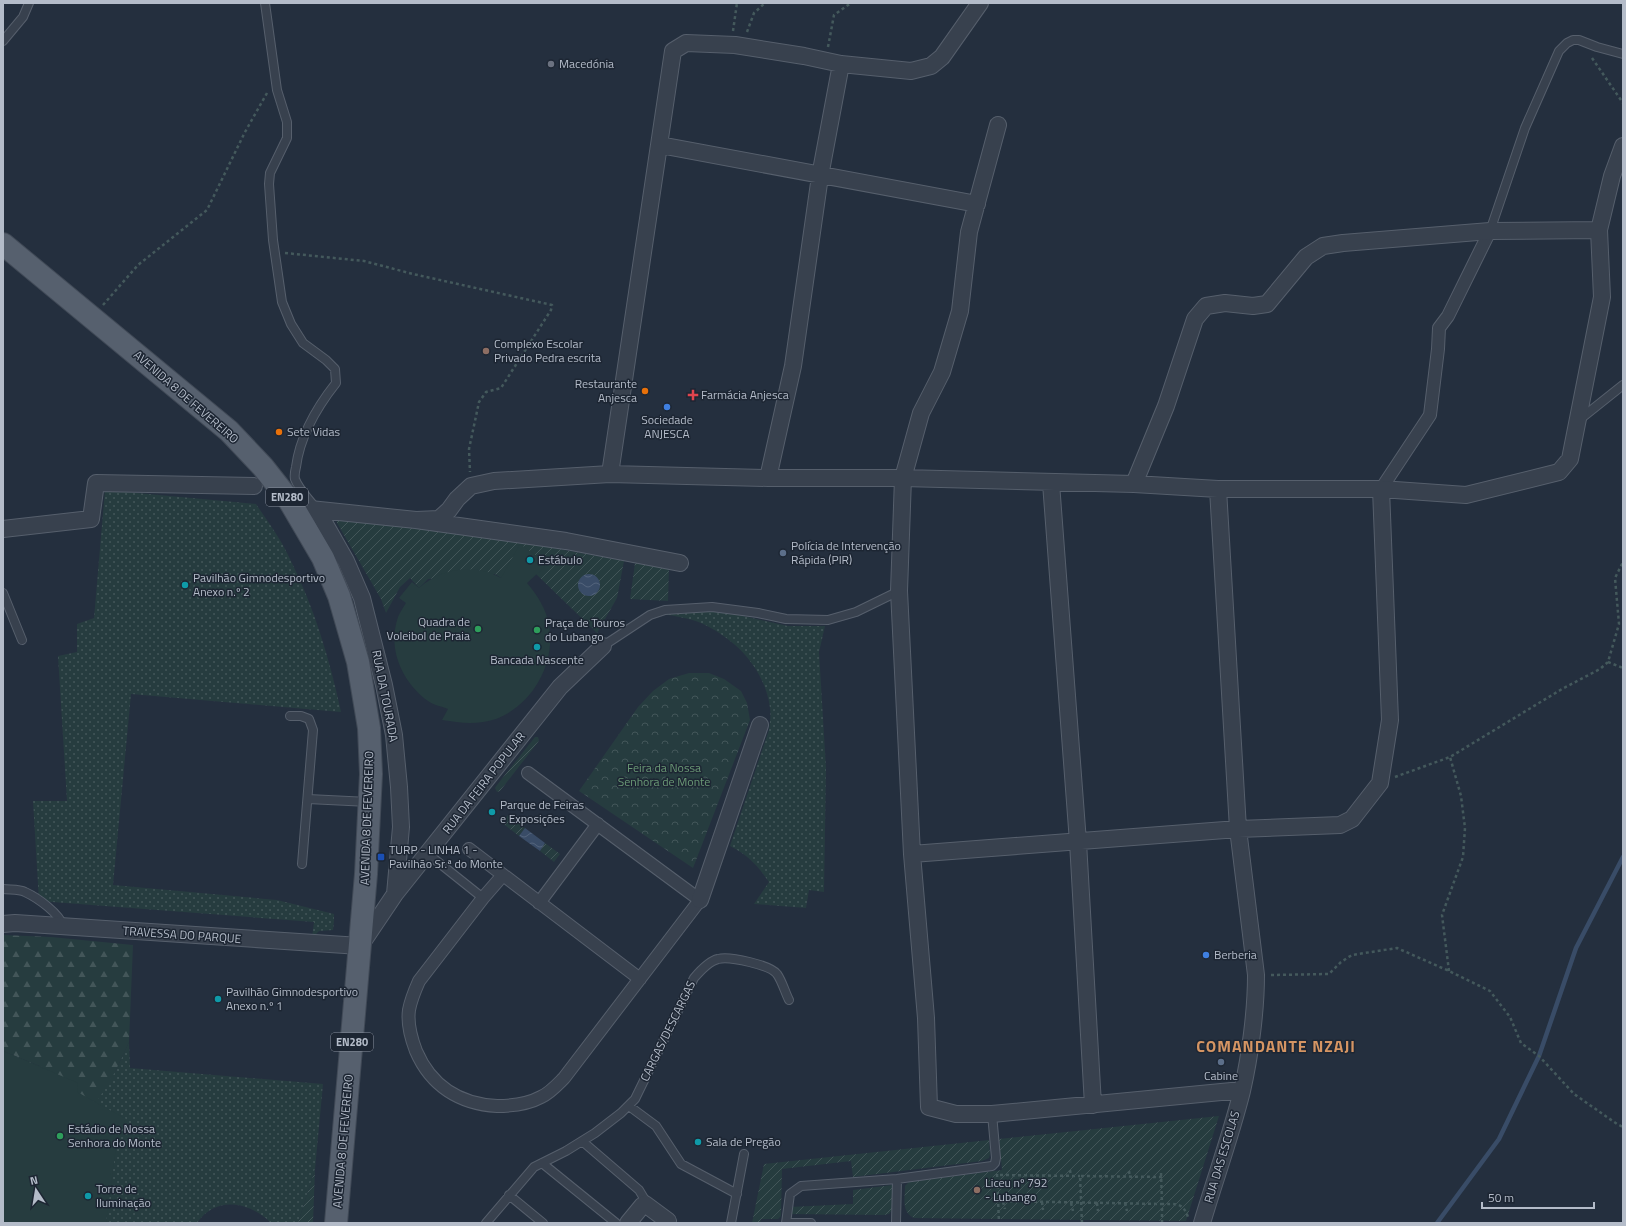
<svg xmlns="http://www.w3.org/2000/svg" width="1626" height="1226" font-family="'Titillium Web',sans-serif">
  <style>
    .grass { fill: url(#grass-dots) }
    .forest { fill: url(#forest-firs) }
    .park { fill: url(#park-crowns) }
    .garden { fill: url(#garden-furrows) }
    .pitch { fill: #263c3f }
    .water { fill: url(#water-waves) }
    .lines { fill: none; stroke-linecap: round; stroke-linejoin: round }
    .stream { stroke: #394c67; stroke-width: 4.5 }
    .service-casing { stroke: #565f6c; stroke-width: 10 }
    .pedestrian-casing { stroke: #565f6c; stroke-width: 14 }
    .minor-casing { stroke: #565f6c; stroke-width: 18 }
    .primary-casing { stroke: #414a57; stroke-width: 24 }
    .path { stroke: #44595c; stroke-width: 2.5; stroke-dasharray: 3 3; stroke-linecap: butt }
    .service { stroke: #38414e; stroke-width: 8 }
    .pedestrian { stroke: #38414e; stroke-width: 12 }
    .minor { stroke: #38414e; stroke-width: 16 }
    .primary { stroke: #56606e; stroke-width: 22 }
    .worship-dot { fill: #6b7280; stroke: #1d2633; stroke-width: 1.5 }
    .education-dot { fill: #8d6e63; stroke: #1d2633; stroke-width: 1.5 }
    .food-dot { fill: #e8710a; stroke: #1d2633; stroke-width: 1.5 }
    .health-dot { fill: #e0444e; stroke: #1d2633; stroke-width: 1.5 }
    .shop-dot { fill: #3f7fe0; stroke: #1d2633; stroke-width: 1.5 }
    .service-dot { fill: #5c6f8a; stroke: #1d2633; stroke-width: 1.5 }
    .culture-dot { fill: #0f9aa8; stroke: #1d2633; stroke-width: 1.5 }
    .leisure-dot { fill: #2e9e5b; stroke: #1d2633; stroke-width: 1.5 }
    .transit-dot { fill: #1a4fb4; stroke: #1d2633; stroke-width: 1.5 }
    .labels { text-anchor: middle; stroke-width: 3; stroke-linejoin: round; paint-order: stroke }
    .shield { fill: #1d2633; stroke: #878f9c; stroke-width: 1 }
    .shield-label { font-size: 11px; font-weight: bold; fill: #b4bcc9 }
    .poi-label { font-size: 12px; fill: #b4bcc9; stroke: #1d2633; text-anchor: start }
    .street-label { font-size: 12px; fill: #b4bcc9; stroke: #1d2633 }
    .park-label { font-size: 12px; fill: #6b9a76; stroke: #1d2633 }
    .district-label { font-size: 16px; font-weight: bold; letter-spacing: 1px; fill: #d59563; stroke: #1d2633 }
  </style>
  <defs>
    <pattern id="grass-dots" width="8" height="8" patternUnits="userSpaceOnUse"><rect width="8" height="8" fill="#263c3f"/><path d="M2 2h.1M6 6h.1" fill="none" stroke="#435659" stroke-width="1.8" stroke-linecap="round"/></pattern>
    <pattern id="forest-firs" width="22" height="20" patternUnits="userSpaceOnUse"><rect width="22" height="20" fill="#263c3f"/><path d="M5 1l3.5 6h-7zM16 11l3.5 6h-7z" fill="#435659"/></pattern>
    <pattern id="park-crowns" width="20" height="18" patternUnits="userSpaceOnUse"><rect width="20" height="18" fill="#263c3f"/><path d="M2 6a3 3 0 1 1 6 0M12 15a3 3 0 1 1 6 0" fill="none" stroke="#435659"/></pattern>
    <pattern id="garden-furrows" width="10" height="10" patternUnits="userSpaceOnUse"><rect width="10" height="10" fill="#263c3f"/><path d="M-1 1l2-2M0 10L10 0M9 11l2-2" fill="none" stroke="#435659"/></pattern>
    <pattern id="water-waves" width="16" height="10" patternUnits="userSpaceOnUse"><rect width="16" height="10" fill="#394c67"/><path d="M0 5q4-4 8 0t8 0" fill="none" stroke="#53647b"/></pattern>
  </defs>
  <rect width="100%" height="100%" fill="#242f3e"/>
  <path class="grass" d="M105 490 256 504C268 522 281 539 290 559 314 607 330 660 341 712L131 694 113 885 277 900 334 914V921L333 930 319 931 312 938 314 922 39 901 33 801H67L58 656 77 652V624L94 618Z
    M704 610 743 616 788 626H825L819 652 826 768 824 892 809 890 806 908 754 904 769 882C758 866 748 855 730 846L769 730C770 723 771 715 770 708 765 669 736 639 701 623 689 618 675 616 662 614Z
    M129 1042 130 1068 323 1084 315 1169 298 1223H271C250 1202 216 1195 197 1223H44L3 1051 40 1066 115 1072Z"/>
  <path class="forest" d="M3 935 51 937 133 945 129 1042 115 1072 96 1103 77 1092 40 1066 3 1051Z"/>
  <path class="park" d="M689 673H709L724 679 741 691 747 703 750 720 693 868 579 791 638 707 653 691 669 679Z"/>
  <path class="garden" d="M340 518 510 540 624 561 617 598 597 633 536 574 547 563 501 578 495 574 428 579 419 588 410 578 400 587 386 613 381 599 337 523V520Z
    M635 563 669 567 668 601 630 599Z
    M535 737H538L539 740 538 742 500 791 497 792 495 788 497 785Z
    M508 815 525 828 519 836 502 823Z
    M545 843 560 854 554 862 540 851Z
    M1219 1116 1186 1221 914 1218C901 1212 905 1198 905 1186L909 1182 1002 1170 999 1139Z
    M989 1140 990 1154 989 1158 982 1161 853 1177 851 1161 782 1169 781 1216 778 1219H761L760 1223H752L764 1164Z
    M315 1169 313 1223H298Z
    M892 1185V1210L889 1214 884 1215 790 1214V1207L853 1204V1190Z"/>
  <path class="pitch" d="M520 544 548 564 527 583C537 595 546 608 549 625 556 663 533 705 496 719 478 725 460 723 442 720L448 709C441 706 433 705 428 701 402 682 387 649 398 617 400 612 403 608 406 603L399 598 412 582 419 588C441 568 475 563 501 578Z
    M3 1051 78 1083 77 1092 126 1119 118 1132 106 1223H3Z"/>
  <path class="water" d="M578 585a11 11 0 1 1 22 0a11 11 0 1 1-22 0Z
    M525 828 545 843 540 851 519 836Z"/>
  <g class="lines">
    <path class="stream" d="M1437 1223 1499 1139 1539 1056 1576 948 1623 857"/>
    <defs>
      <path id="service" d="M265 3 277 90 287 122V138L270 173 269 184 273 240 282 302 291 324 303 343 326 360 335 369 336 383C317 407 300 436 296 467 295 471 294 475 295 479 299 490 310 500 317 510
        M3 41 23 17 29 3
        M1490 231 1525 128 1559 51 1567 43 1573 40H1579L1597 47 1623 54
        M1579 420 1623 385
        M3 593 22 640
        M603 646 650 615 665 610 712 607 758 613 786 619 828 620 856 612 899 591
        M290 716H301L309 719 313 730 302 864
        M308 799 369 802
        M428 854 483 898
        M3 889C10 890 19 889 25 892 38 898 59 913 64 927
        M629 1106 656 1126 681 1164 737 1194
        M582 1141 639 1190 648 1205
        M542 1163 616 1223
        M509 1195 543 1223
        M486 1223 534 1167 566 1151 595 1133 621 1113 635 1099 694 978C700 971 709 961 718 959 730 956 770 965 777 974 782 981 785 992 789 1000
        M731 1223 744 1154
        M786 1223 790 1194 801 1186 897 1179 992 1166 995 1163 996 1158 992 1114
        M786 1223H811
        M896 1223 897 1179"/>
      <path id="pedestrian" d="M1381 489 1430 415 1438 349 1439 328 1448 316 1490 231
        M469 849 640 979
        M503 875 483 898 419 981C415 990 411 999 409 1010 407 1024 411 1038 416 1051 431 1086 460 1104 497 1106 511 1106 528 1104 541 1097 550 1093 557 1085 564 1078L700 900 528 773
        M539 903 598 824"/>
      <path id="minor" d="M998 125 969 232 960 311 942 372 921 413 903 478 899 591 912 854 926 1018 929 1107 956 1114H992L1242 1090
        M660 145 977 204
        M610 474 673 51 686 43 735 45 804 56 841 64 911 71 931 66 942 57 980 3
        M768 478 793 366 820 176 841 64
        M1051 483 1078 842 1093 1105
        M1134 484 1166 406 1195 319 1206 306 1225 303 1253 306 1267 304 1306 257 1323 246 1343 243 1490 231 1599 230
        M310 509 416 520 566 541 680 563
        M317 510 346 561 362 598 384 685 394 735 399 787 401 827 395 894
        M416 520 439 519 449 510 457 499 471 486 494 481 610 474 768 478H903L1134 484 1218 489H1381L1466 495 1559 472 1570 459 1602 297 1599 230 1612 176 1623 146
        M3 529 91 519 96 483 254 486
        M912 854 1238 829 1340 825 1352 819 1380 783 1390 720 1381 489
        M700 900 760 725
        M3 924 15 923 360 946 395 894 560 687 603 646
        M628 1223 642 1206 645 1204 668 1221 666 1223
        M1202 1223C1215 1179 1231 1135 1242 1091 1250 1056 1256 1011 1256 975L1238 829 1218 489"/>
      <path id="primary" d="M3 244 229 431 263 467 289 500 323 558 339 596 358 662 369 728 371 774 366 874 336 1223"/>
    </defs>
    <use href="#service" class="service-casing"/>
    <use href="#pedestrian" class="pedestrian-casing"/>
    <use href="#minor" class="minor-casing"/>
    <use href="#primary" class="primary-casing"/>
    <path class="path" d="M733 31 737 3
      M747 32 754 13 765 3
      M828 47 834 15 851 3
      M1592 58 1623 103
      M285 253 364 261 413 274 552 305 551 310 501 388 486 392 479 402 469 449 470 472
      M103 305 138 265 207 210 245 132 267 93
      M1608 662 1623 668
      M1395 777 1450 757 1562 689 1600 669 1608 662 1619 624 1615 578 1623 562
      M1449 971 1442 915 1463 857 1465 828 1461 796 1450 757
      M1271 975 1329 974 1341 962 1352 955 1397 948 1449 971 1490 991 1510 1017 1521 1043 1539 1056 1574 1094 1617 1124 1623 1127
      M1070 1170 1071 1176
      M1129 1171 1130 1177
      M997 1174 999 1223
      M1000 1175 1080 1176
      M998 1201 1162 1204 1161 1172
      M1003 1202 1005 1209
      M1042 1202 1043 1210
      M1071 1203 1073 1211
      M1097 1203 1098 1211
      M1125 1203 1127 1211
      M1082 1223 1080 1176 1162 1177
      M1162 1223V1204C1175 1204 1183 1202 1188 1217"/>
    <use href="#service" class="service"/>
    <use href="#pedestrian" class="pedestrian"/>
    <use href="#minor" class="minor"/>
    <use href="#primary" class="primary"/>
  </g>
  <circle class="worship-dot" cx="551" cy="64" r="4"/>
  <g class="education-dot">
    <circle cx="486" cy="351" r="4"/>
    <circle cx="977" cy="1190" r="4"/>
  </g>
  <g class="food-dot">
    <circle cx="645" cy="391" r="4"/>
    <circle cx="279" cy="432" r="4"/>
  </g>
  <path class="health-dot" d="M691 389h4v4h4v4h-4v4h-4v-4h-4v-4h4z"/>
  <g class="shop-dot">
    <circle cx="667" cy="407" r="4"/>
    <circle cx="1206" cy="955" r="4"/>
  </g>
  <g class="service-dot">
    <circle cx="783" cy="553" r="4"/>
    <circle cx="1221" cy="1062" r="4"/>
  </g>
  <g class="culture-dot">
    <circle cx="530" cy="560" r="4"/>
    <circle cx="185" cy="585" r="4"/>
    <circle cx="537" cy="647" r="4"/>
    <circle cx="492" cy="812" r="4"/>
    <circle cx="218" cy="999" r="4"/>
    <circle cx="698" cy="1142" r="4"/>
    <circle cx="88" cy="1196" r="4"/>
  </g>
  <g class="leisure-dot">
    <circle cx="478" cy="629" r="4"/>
    <circle cx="537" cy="630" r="4"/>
    <circle cx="60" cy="1136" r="4"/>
  </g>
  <rect class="transit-dot" x="377" y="853" width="8" height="8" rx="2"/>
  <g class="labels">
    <g class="shield">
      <rect x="266" y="488" width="42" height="18" rx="3"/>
      <rect x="331" y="1033" width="42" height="18" rx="3"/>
    </g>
    <g class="shield-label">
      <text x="287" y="501">EN280</text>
      <text x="352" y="1046">EN280</text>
    </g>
    <g class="poi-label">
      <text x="559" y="68">Macedónia</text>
      <text x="494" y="348">Complexo Escolar<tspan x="494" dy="14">Privado Pedra escrita</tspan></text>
      <text x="637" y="388" text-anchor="end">Restaurante<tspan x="637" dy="14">Anjesca</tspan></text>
      <text x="701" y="399">Farmácia Anjesca</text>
      <text x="667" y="424" text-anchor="middle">Sociedade<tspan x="667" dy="14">ANJESCA</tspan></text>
      <text x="287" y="436">Sete Vidas</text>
      <text x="791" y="550">Polícia de Intervenção<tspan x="791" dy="14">Rápida (PIR)</tspan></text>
      <text x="538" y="564">Estábulo</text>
      <text x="193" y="582">Pavilhão Gimnodesportivo<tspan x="193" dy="14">Anexo n.º 2</tspan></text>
      <text x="470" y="626" text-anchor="end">Quadra de<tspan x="470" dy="14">Voleibol de Praia</tspan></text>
      <text x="545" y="627">Praça de Touros<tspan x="545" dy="14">do Lubango</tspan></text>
      <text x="537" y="664" text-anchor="middle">Bancada Nascente</text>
      <text x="500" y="809">Parque de Feiras<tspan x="500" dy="14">e Exposições</tspan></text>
      <text x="389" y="854">TURP - LINHA 1 -<tspan x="389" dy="14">Pavilhão Sr.ª do Monte</tspan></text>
      <text x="1214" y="959">Berberia</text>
      <text x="226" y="996">Pavilhão Gimnodesportivo<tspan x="226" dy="14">Anexo n.º 1</tspan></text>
      <text x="1221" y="1080" text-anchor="middle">Cabine</text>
      <text x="68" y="1133">Estádio de Nossa<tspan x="68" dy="14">Senhora do Monte</tspan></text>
      <text x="706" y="1146">Sala de Pregão</text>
      <text x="985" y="1187">Liceu nº 792<tspan x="985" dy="14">- Lubango</tspan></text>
      <text x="96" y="1193">Torre de<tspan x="96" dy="14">Iluminação</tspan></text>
    </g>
    <g class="street-label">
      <text transform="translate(186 397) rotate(41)" y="4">AVENIDA 8 DE FEVEREIRO</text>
      <text transform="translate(385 696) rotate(79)" y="4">RUA DA TOURADA</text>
      <text transform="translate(484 783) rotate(-52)" y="4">RUA DA FEIRA POPULAR</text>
      <text transform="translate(367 818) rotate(-88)" y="4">AVENIDA 8 DE FEVEREIRO</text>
      <text transform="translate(182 935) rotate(4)" y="4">TRAVESSA DO PARQUE</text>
      <text transform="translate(668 1031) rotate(-64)" y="4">CARGAS/DESCARGAS</text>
      <text transform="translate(343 1141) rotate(-85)" y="4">AVENIDA 8 DE FEVEREIRO</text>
      <text transform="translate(1222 1157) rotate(-73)" y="4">RUA DAS ESCOLAS</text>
    </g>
    <g class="park-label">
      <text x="664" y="772">Feira da Nossa<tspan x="664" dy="14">Senhora de Monte</tspan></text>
    </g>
    <g class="district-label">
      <text x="1276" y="1052">COMANDANTE NZAJI</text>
    </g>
  </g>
  <rect width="1626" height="1226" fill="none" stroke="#b4bcc9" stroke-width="8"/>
  <g transform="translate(36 1190) rotate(348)" stroke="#1d2633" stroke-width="3" paint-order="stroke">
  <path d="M0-3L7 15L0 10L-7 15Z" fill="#b4bcc9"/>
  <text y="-6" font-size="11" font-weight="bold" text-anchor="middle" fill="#b4bcc9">N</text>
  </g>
  <path d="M1482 1202v6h112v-6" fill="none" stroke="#b4bcc9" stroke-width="2"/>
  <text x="1488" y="1202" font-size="12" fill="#b4bcc9" stroke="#1d2633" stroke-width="3" paint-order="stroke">50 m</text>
</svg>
